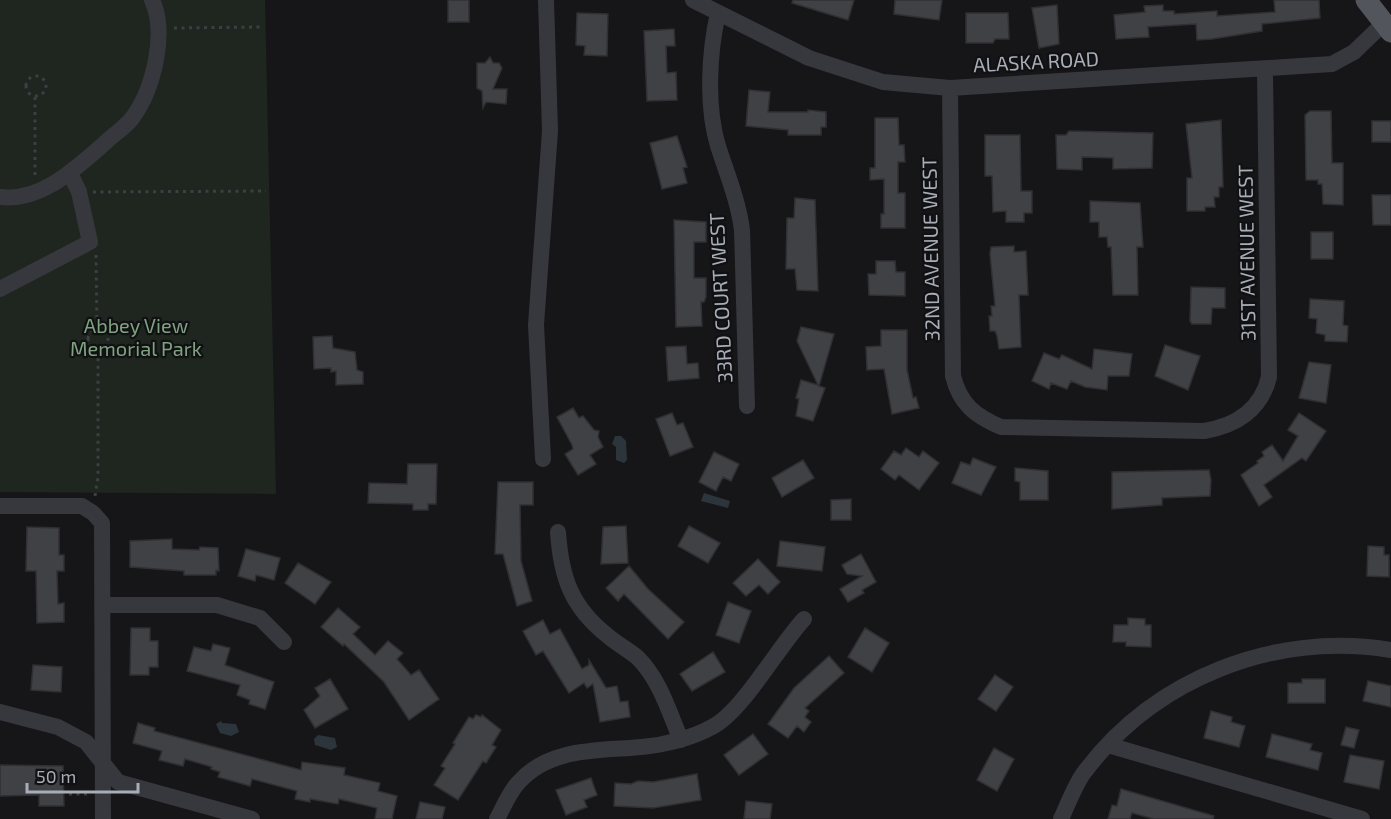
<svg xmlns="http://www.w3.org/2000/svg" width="1391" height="819" font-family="'Exo 2',sans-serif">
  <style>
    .green { fill: #1e261f }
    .water { fill: #2c353c }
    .building { fill: #404145; stroke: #303034; stroke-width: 1.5 }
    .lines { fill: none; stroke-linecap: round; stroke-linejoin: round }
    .path { stroke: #3d3f44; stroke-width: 3; stroke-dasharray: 3 4.5; stroke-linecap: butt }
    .minor { stroke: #37383d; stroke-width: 16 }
    .major { stroke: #53555c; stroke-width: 21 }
    .labels { text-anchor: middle; stroke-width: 4.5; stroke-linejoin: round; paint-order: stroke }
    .street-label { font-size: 20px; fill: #a8adb8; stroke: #111113 }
    .park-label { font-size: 20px; fill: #7fa381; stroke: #111113 }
  </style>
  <rect width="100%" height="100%" fill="#161618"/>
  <path class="green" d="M0 0H265L276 494 0 492Z"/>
  <path class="water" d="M615 436H621L626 441 627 460 624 463 616 460V447L612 444Z
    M704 493 730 501 728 508 701 501Z
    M221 721 222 723 236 724 239 732 231 736 220 733 216 724Z
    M318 735 335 738 337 747 331 750 315 745 314 739Z"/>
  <path class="building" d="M448 0H469V22H448Z
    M793 0H854L848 20 792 3Z
    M895 0H942L939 20 894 14Z
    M1274 0H1319L1320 18 1262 24V31L1212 39 1197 40 1196 24 1148 27 1149 37 1116 39 1114 15 1145 12 1144 6 1163 5V11H1174V14L1217 11V16L1275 12Z
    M1057 5 1059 44 1039 48 1032 8Z
    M577 13 608 14 607 56 584 55 585 46 576 45Z
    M966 13H1008L1009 39H995L993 43H966Z
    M674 29 675 46H666L667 73 676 72 677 100 647 101 644 31Z
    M490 57 493 63H499L502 68 493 89H507L506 104 486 102 483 108 482 91 477 88V63H485Z
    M749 90 770 92 768 112H808V110L826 112V127H821V135H788V130L746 126Z
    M1310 111H1331L1332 163H1343V205L1323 204 1322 184H1318V180H1306L1305 115Z
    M875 118H898L899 145H904L905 162H898V193H905V228H881V214H884V179L870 180V168H875Z
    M1221 120 1223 187H1219V197H1214L1215 207H1205V211H1187V178H1192L1186 124Z
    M1372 121H1391V142H1372Z
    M1069 131 1153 133 1152 168 1113 169V158L1082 157V170L1057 169 1056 135H1066Z
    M985 135H1020L1021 191H1032V213H1024V222H1006V211L993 212 992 176H985Z
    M677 136 687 167 683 168 687 183 662 189 650 143Z
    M1372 195H1391V225H1373Z
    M795 198 815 200 818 291 797 290 795 269H786L787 218H794Z
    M1090 201 1140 203 1143 247H1137L1138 295H1113L1111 247H1108L1107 237H1099V222H1090Z
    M674 220 706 222V242H694V278H706V297L704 302H701L702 326 676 327Z
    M1311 232H1333V259H1311Z
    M1014 246V252L1026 251 1028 295H1019L1021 347 999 349 997 336 995 331H990L989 316H992L991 306H995L990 254 991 247Z
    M876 261H895L896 272H905V296L869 295 868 274H876Z
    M1191 287 1225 288V308H1212L1211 324H1192L1190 321Z
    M1310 299 1344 301 1343 325 1348 326 1347 342 1325 341V335L1316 333 1317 319 1309 318Z
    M801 327 834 334 819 386 825 388 813 421 796 416 799 399 796 398 801 380 818 385 797 341Z
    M881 330H907V370L913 398 916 397 919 408 892 414 884 369 867 370 866 347 881 346Z
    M332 336 333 348 355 352 357 370 363 372V384L336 385V371L331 372V368L314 369 313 337Z
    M1165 345 1200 356 1188 390 1155 376Z
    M686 346 687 364 698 363 699 378 668 381 666 347Z
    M1094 349 1132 354 1129 376H1108L1107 390 1085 387 1071 381 1067 389 1051 383 1049 389 1032 381 1044 353 1059 359 1062 355 1092 369Z
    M1309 362 1331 365 1326 403 1299 398Z
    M573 408 579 418 583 416 594 430 599 431 598 437 603 447 590 455 596 464 578 475 565 454 573 449 572 445 557 417Z
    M672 413 677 425 683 423 693 447 670 456 656 419Z
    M1299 413 1326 431 1306 461 1302 458 1264 485 1272 497 1259 506 1241 475 1258 463 1257 461 1264 456 1262 452 1272 445 1283 461 1298 436 1288 430Z
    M906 448 919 457 923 451 939 463 919 490 899 475 895 480 881 469 894 451 901 455Z
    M714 452 739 464 731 481 723 477 716 491 699 482Z
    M973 458 996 467 981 495 952 483 961 462 970 465Z
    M803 460 814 478 782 497 772 478Z
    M408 464H437L436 504H428V510H413V504L368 503 369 483 407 484Z
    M1015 468 1048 471V500H1020V482L1015 481Z
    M1209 470 1211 480 1210 496 1162 498V505L1112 509V472Z
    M498 482H533V505H520L521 561 532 601 517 606 503 554H495Z
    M851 499V520H831V500Z
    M626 526 628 563 601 564 603 527Z
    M689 526 720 543 708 563 678 546Z
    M27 527 59 528V555H64V571H57L58 604 64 603V622L37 623 36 571H26Z
    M172 539V549L199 550 200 547 218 548 219 571 216 570V575H184V571L130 567V541Z
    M780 541 825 547 822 571 777 566Z
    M1368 546 1384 547V555H1389V577L1367 576Z
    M246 549 280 558 274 580 256 575 255 581 238 576Z
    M861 554 876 582 862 590 864 593 848 602 840 589 862 576 847 574 842 565Z
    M758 559 780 582 768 594 759 585 746 596 733 583Z
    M298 563 331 582 315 604 285 583Z
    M629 566 648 589 684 622 668 639 624 594 618 601 606 588Z
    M728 602 751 611 739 643 716 635Z
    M338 608 360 627 353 634 375 655 388 641 403 653 397 659 411 675 419 670 439 699 409 720 384 682 344 644 343 646 321 627Z
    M1128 618 1145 619V625H1151V647L1126 646V642H1113L1114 625H1128Z
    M543 620 550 634 560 629 582 669 589 665V660L606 688 617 686 620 702 628 701 630 717 600 722 593 684 587 688 584 683 569 693 543 651 536 655 523 631Z
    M131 628H150V641H158V667H149V675H130Z
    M865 628 889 643 872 672 848 657Z
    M213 644 230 648 225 665 274 682 265 709 249 704 250 700 237 695 240 685 187 671 194 647 211 651Z
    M713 652 725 672 692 691 680 674Z
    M829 656 844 673 805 708 809 711 805 717 811 722 804 732 797 726 788 738 768 724 794 688Z
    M33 665 62 667 61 692 31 690Z
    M995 675 1013 687 996 711 978 699Z
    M330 679 348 709 315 728 304 710 320 696 315 688Z
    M1302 679H1325V703H1288V683H1302Z
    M1368 681 1391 686V707L1363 701Z
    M1211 711 1232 717 1231 722 1245 726 1239 747 1204 738Z
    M476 715 481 717 482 715 501 730 492 745 496 747 486 763 483 761 458 800 434 785 445 768 441 766 455 744 453 743 469 717 473 719Z
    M138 723 155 728 154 731 301 770 302 762 345 768 344 775 380 783 378 791 397 796 392 819H375L377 808 339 799 338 804 310 799V802L295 799 297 791 252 779 250 786 236 782 218 777 220 772 211 769 212 767 185 759 183 766 159 760 162 751 133 743Z
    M1346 727 1359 730 1354 748 1341 745Z
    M753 734 768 754 739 775 724 755Z
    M1272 734 1312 744 1310 750 1322 753 1318 770 1266 757Z
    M994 748 1014 759 997 791 977 780Z
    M1350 755 1384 761 1379 789 1344 782Z
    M0 765 63 766 64 806H39V795L0 796Z
    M697 774 701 800 653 808 614 806 615 783 631 784 638 781 653 782Z
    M591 778 597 795 584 800 587 807 566 815 556 790Z
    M1121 789 1214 816 1213 819H1154L1132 813 1130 819H1108L1112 805 1117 806Z
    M746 801 772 804 770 819H744Z
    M420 802 445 807 442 819H416Z"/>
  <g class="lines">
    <path class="path" d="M174 28 260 27
      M26 86a10 10 0 1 1 20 0a10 10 0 1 1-20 0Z
      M35 97V176
      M93 192 266 191
      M96 255 97 329
      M88 339a10 10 0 1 1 20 0a10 10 0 1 1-20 0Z
      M95 496 98 477V350
      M69 794H88"/>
    <path class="minor" d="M693 0 809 58 883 82 950 88 1332 64 1354 52 1383 24
      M718 13C709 53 706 106 718 146 727 174 738 200 742 230L747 406
      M950 88 953 376C960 404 975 416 1001 427L1204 431C1236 426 1261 410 1269 377L1265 71
      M0 197C42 202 77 167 106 142 114 134 127 126 133 117 154 88 167 32 152 0
      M0 289 90 242 79 192 70 173
      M543 459 536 325 550 131 546 0
      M0 506H82L93 513 102 523 103 819
      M558 532C561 577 571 607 608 636 617 644 629 650 638 658 660 680 669 712 681 740
      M103 605H217L260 618 284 642
      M0 712 58 727 86 742 118 782 252 819
      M1108 745 1362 819
      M497 819C503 808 509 793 518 783 549 747 599 751 642 747 665 745 692 738 712 727 742 712 778 647 804 619
      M1061 819C1068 804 1074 787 1083 774 1154 678 1275 631 1391 650"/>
    <path class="major" d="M1366 0 1391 32"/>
  </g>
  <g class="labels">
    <g class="street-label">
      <text transform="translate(1036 62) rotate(-3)" y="7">ALASKA ROAD</text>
      <text transform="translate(931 249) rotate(-91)" y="7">32ND AVENUE WEST</text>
      <text transform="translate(1247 253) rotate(-91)" y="7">31ST AVENUE WEST</text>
      <text transform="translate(721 298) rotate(-93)" y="7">33RD COURT WEST</text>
    </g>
    <g class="park-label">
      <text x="136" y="333">Abbey View<tspan x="136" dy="23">Memorial Park</tspan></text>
    </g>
  </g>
  <path d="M27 783v9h111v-9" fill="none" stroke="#a8adb8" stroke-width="3"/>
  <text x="36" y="783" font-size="18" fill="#a8adb8" stroke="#111113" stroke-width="4.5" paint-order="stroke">50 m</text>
</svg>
